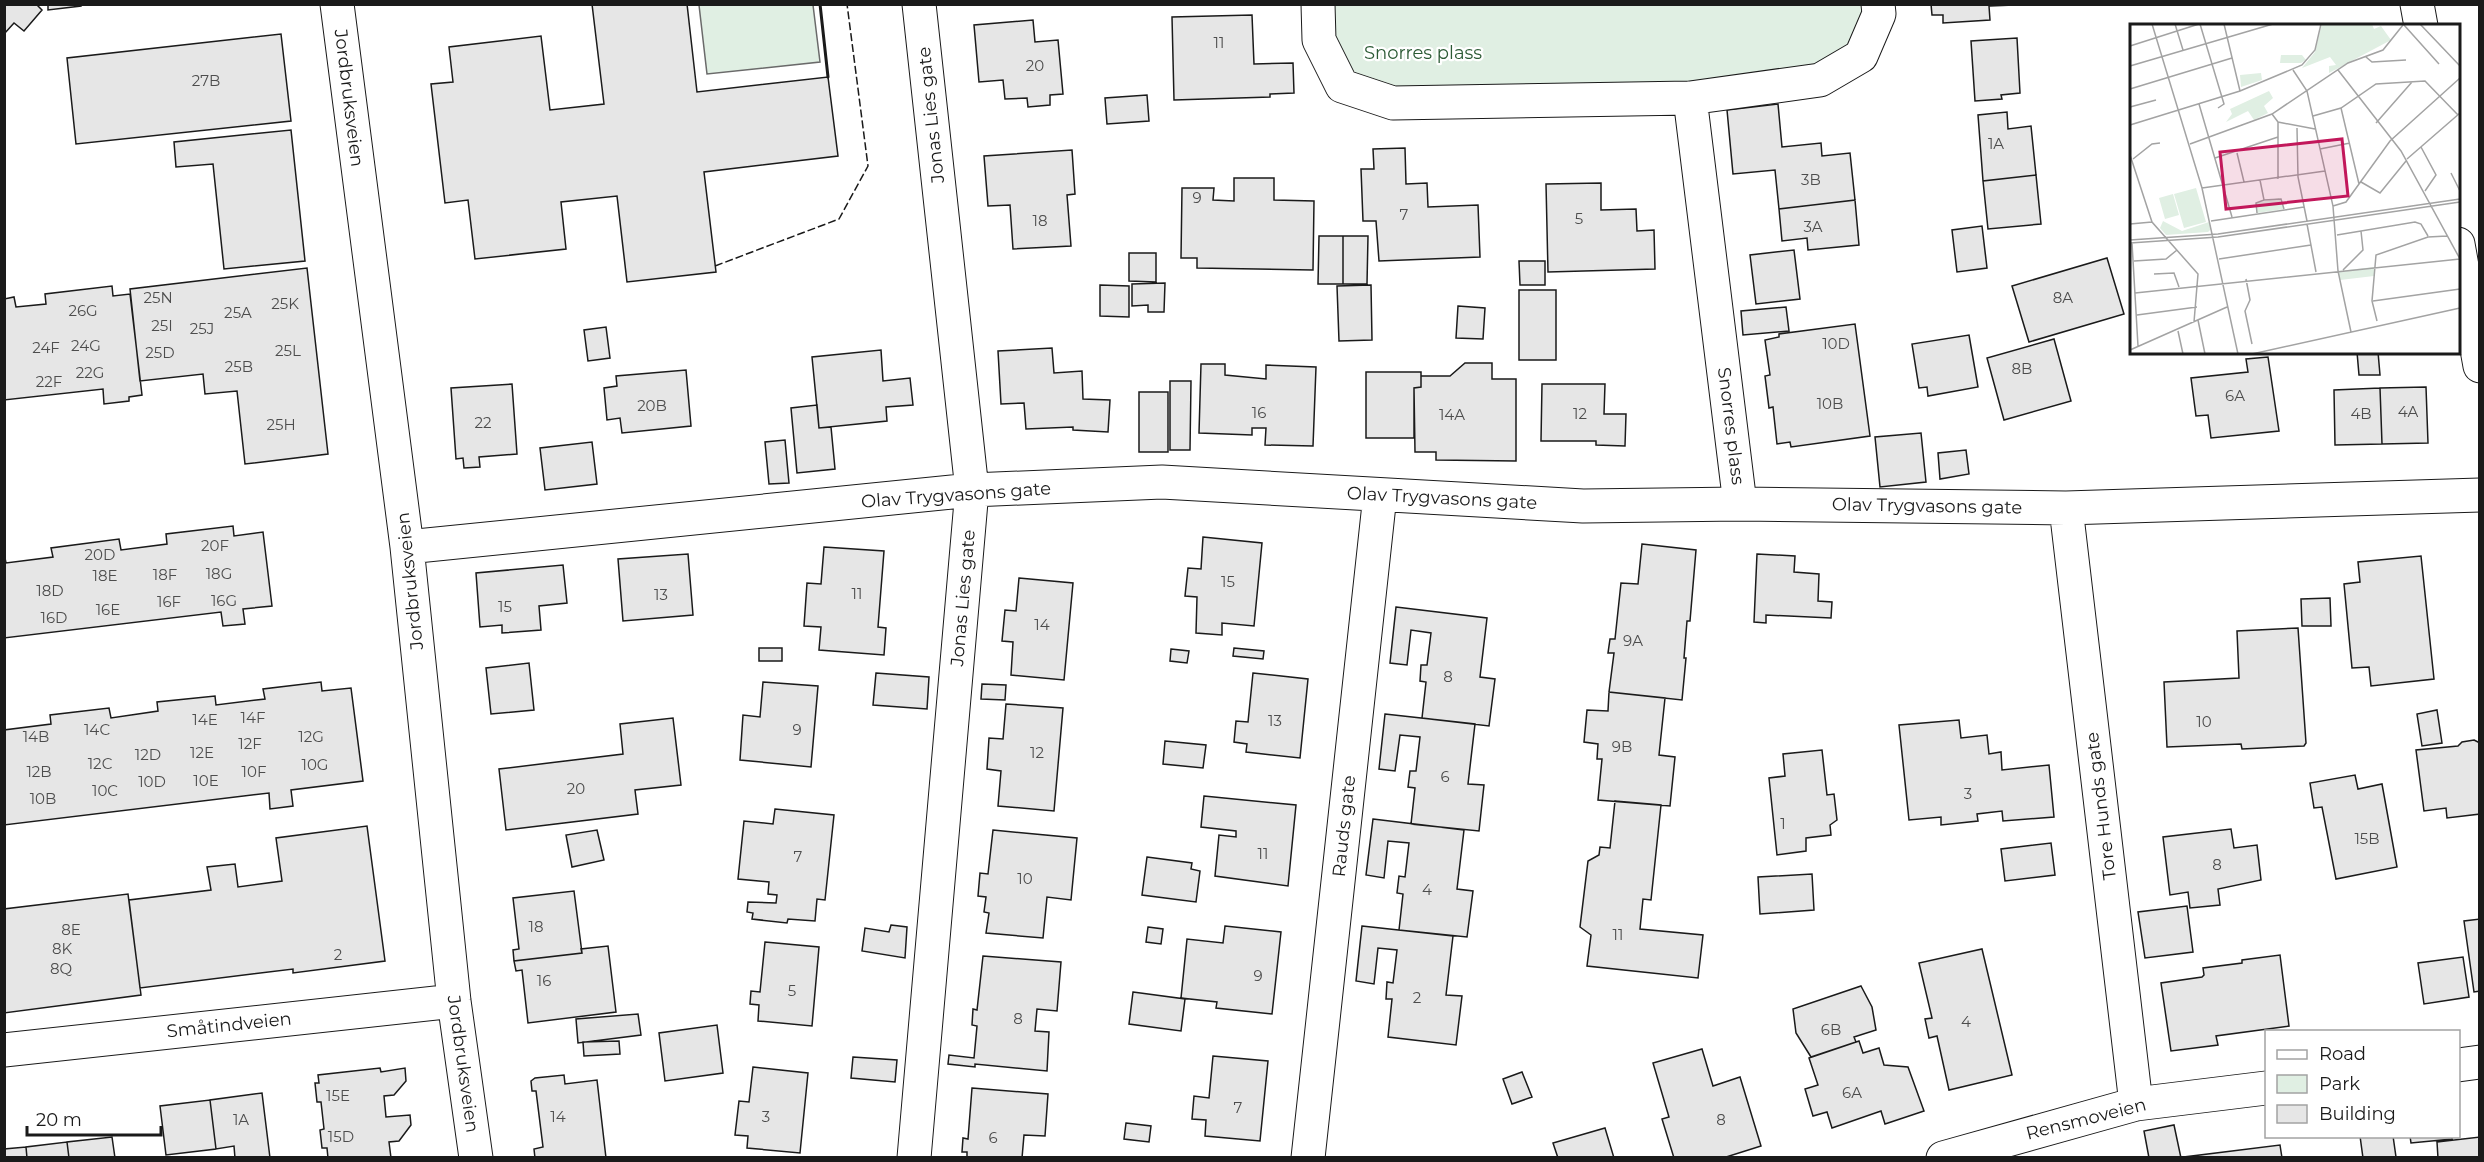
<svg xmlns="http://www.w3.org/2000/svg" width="2484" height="1162" font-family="Montserrat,sans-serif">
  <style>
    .park { fill: #e0efe3; stroke: #6a6a6a; stroke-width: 1.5 }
    .building { fill: #e6e6e6; stroke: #1a1a1a; stroke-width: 1.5 }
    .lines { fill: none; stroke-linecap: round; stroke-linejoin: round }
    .minor-casing { stroke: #1a1a1a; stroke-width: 35 }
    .minor { stroke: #fff; stroke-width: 33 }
    .fence { stroke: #1a1a1a; stroke-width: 1.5; stroke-dasharray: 8 3; stroke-linecap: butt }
    .wall { stroke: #1a1a1a; stroke-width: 3 }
    .labels { text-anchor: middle; stroke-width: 4.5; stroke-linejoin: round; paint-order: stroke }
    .number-label { font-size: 15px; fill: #4d4d4d }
    .park-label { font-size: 18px; fill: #2b5a34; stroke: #fff }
    .street-label { font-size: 18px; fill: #1a1a1a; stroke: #fff }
    .inset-road { fill: none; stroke: #a3a3a3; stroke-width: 1.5 }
    .view { fill: #c2185b; fill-opacity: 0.15; stroke: #c2185b; stroke-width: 3 }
    .inset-edge { fill: none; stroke: #1a1a1a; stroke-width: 3 }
  </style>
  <rect width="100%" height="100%" fill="#fff"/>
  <path class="park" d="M1878 4 1861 56 1690 98 1342 86 1318 5Z
    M699 5H813L820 62 707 74Z"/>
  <path class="building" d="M4 4H36L42 10 24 31 14 23 4 34Z
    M48 4H81V6L48 10Z
    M592 4H687L697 92 828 77 838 156 704 172 716 272 627 282 617 196 561 202 566 249 475 259 468 200 445 203 431 84 453 82 449 47 541 36 550 110 604 104Z
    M1931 4H2014V5L1989 6 1990 20 1943 23V15H1932Z
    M1252 15 1254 64 1293 63 1294 93 1270 94V97L1174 100 1172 17Z
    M1033 20 1035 42 1058 40 1063 94 1050 95V105L1028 107 1027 98 1005 99 1003 80 979 82 974 25Z
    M281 34 291 121 76 144 67 58Z
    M2017 38 2020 93 2001 95 2002 99 1975 101 1971 41Z
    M1147 95 1149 121 1107 124 1105 98Z
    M1778 104 1782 147 1821 143 1822 156 1850 153 1855 200 1779 209 1775 170 1733 174 1727 110Z
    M2007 112 2008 129 2031 126 2036 175 1983 181 1978 115Z
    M291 130 305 261 224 269 213 164 176 167 174 142Z
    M1405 148 1406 184 1427 183 1428 207 1478 205 1480 257 1379 261 1376 221H1363L1361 169H1374L1373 149Z
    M1072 150 1075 194 1067 195 1071 246 1013 249 1010 205 988 206 984 156Z
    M2036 175 2041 224 1988 229 1983 181Z
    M1234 178H1274V200L1314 201 1313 270 1197 268V258H1181L1182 188H1214L1213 200 1234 201Z
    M1601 183V210L1636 209 1637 231 1654 230 1655 269 1548 272 1546 184Z
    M1855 200 1859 245 1808 250 1807 238 1782 241 1779 209Z
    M1982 226 1987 268 1957 272 1952 230Z
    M1319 236H1343V284H1318Z
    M1343 236H1368L1367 284H1343Z
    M1794 250 1800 299 1756 304 1750 255Z
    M1129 253H1156V282L1129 281Z
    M2107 258 2124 314 2029 342 2012 286Z
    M1519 261H1545V285H1520Z
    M307 268 328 454 245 464 237 391 205 394 203 374 140 381 130 289Z
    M1165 283 1164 312H1148V305L1132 306V284Z
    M1100 285 1129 286V317L1100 316Z
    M1371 285 1372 340 1339 341 1337 286Z
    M112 286 113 296 130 294 142 395 129 397V401L104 404 103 389 4 400V299L14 297 16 307 46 304 45 294Z
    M1519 290H1556V360H1519Z
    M1458 306 1485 308 1483 339 1456 338Z
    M1786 307 1789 331 1743 335 1741 311Z
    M1855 324 1870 436 1791 447 1790 442 1777 444 1773 407 1769 408 1765 376 1770 375 1765 340 1779 337V334Z
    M606 327 610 358 588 361 584 330Z
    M1969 335 1978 387 1928 396 1927 387 1919 388 1912 344Z
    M2054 339 2071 401 2004 420 1987 358Z
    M1052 348 1054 373 1082 371 1083 399 1110 400 1108 432 1073 430V427L1026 429 1024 403 1001 404 998 351Z
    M881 350 883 381 910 378 913 405 886 407 887 421 819 428 812 357Z
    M2357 352H2378L2380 375H2359Z
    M2268 357 2279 431 2211 438 2208 415 2196 416 2191 378 2248 372 2246 359Z
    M1465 363H1492V379H1516V461L1436 460V452H1415L1414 388 1421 387V376H1450Z
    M1201 364H1225V375L1266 379V365L1316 367 1313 446 1265 445 1266 428H1252V435L1199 433Z
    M686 370 691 426 622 433 620 418 607 420 604 388 617 386 616 376Z
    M1366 372H1421V387L1414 388V438H1366Z
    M1170 381H1191L1190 450H1170Z
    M512 384 517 454 479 457 480 467 464 468 463 458 456 459 451 388Z
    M1542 384H1605L1604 414H1626L1625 446 1596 445V441H1541Z
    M2426 387 2428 443 2382 444 2380 388Z
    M2380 388 2382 444 2335 445 2334 390Z
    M1139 392H1168V452H1139Z
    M817 405 819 428 831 427 835 469 797 473 791 408Z
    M1921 433 1926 482 1880 487 1875 437Z
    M785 440 789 483 769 484 765 442Z
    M592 442 597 484 545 490 540 448Z
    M1966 450 1969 474 1940 479 1938 453Z
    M233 526 234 536 263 532 272 606 243 609 245 624 223 626 221 612 4 638V553L6 563 53 557 51 548 119 539 121 550 167 544 166 534Z
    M1203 537 1262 543 1254 626 1222 623V635L1196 633 1197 597 1185 596 1188 568 1201 569Z
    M1642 544 1696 550 1690 621H1687L1684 658H1686L1682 700 1609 692 1614 653H1608L1610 639H1615L1621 583 1638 584Z
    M824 547 884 551 878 627 886 628 884 655 819 650 821 627 804 626 807 583 821 584Z
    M688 554 693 615 623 621 618 559Z
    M1757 554 1795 556 1794 572 1819 574 1818 601 1832 602 1831 618 1766 615V623L1754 622Z
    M2421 556 2434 679 2371 686 2369 667 2352 668 2344 584 2360 582 2358 562Z
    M563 565 567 603 539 606 541 630 502 633V625L480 627 476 573Z
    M1019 578 1073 583 1064 680 1011 675 1013 642 1002 641 1005 610 1016 611Z
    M2330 598 2331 626H2302L2301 599Z
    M1396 607 1487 618 1480 677 1495 679 1489 726 1422 718 1426 682 1420 681 1421 665H1427L1431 633 1411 630 1407 665 1390 663Z
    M2298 628 2306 743 2304 746 2242 749 2241 744 2167 747 2164 682 2239 678 2237 631Z
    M759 648H782V661H759Z
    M1234 648 1264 651 1263 659 1233 656Z
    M1171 649 1189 651 1187 663 1170 661Z
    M529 663 534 710 491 714 486 668Z
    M876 673 929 677 927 709 873 705Z
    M1253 673 1308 679 1300 758 1246 752 1247 744 1234 742 1236 721 1248 722Z
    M321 682 322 691 351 688 363 781 291 790 293 806 270 809 269 793 4 825V730L51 724 50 715 109 708 111 718 158 711 157 702 215 696 216 705 265 699 263 689Z
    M763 682 818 686 811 767 740 760 743 715 760 717Z
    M982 684 1006 685 1005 700 981 699Z
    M1609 692 1665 698 1659 755 1675 757 1670 806 1598 800 1602 759H1597L1598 744 1584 742 1587 710 1608 711Z
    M1006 704 1063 708 1054 811 998 806 1001 771 987 769 989 738 1003 739Z
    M2437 710 2442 743 2422 746 2417 714Z
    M1385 714 1475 724 1468 784 1484 785 1479 831 1411 824 1415 788 1408 787 1410 771H1416L1420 737 1400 735 1395 771 1379 769Z
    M673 718 681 785 635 790 638 814 506 830 499 769 623 754 620 724Z
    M1959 720 1961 738 1987 735 1989 754 2001 752 2002 770 2049 765 2054 817 2003 821 2002 811 1977 814 1978 821 1941 825V817L1909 820 1899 725Z
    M2474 740 2480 743V814L2447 818 2446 808 2424 811 2416 750 2458 746 2462 742Z
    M1165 741 1206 745 1203 768 1163 764Z
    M1822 750 1827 795 1834 794 1837 820 1830 825 1831 835 1806 838V851L1777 855 1769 778 1785 776 1783 754Z
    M2355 775 2358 789 2382 784 2397 867 2336 879 2322 807 2314 808 2310 783Z
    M1204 796 1296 805 1288 886 1215 876 1219 835 1236 837V831L1201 827Z
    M1615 801 1661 805 1651 900 1643 899 1640 929 1703 935 1698 978 1587 966 1591 935 1580 927 1588 861 1599 855 1600 847 1610 848Z
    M775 809 834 815 825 900 817 899 815 921 788 919 787 923 752 919 753 913 747 912 748 902 776 903 777 895 768 894 769 882 738 879 744 821 773 824Z
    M1373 819 1464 830 1457 889 1473 891 1467 937 1399 930 1403 894 1397 893 1399 876 1405 877 1409 843 1388 841 1384 878 1366 875Z
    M367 826 385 961 293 973V969L140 988 129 900 211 890 207 867 235 864 238 887 282 881 276 838Z
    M2231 829 2234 848 2257 845 2261 880 2218 889 2220 905 2190 908 2188 892 2170 895 2163 837Z
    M597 830 604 860 572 867 566 835Z
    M993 830 1077 838 1071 900 1047 897 1043 938 986 933 989 913 984 912 986 897 978 896 980 873 988 874Z
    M2051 843 2055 875 2005 881 2001 849Z
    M1147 857 1192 863 1191 869 1200 871 1196 902 1142 895Z
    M1812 874 1814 910 1760 914 1758 877Z
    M574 891 582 953 514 961 513 950 519 949 513 898Z
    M128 894 141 995 4 1013V909Z
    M2187 906 2193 952 2145 958 2138 912Z
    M2480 919V991L2474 992 2464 921Z
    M891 925 907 927 905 958 862 951 865 928 889 932Z
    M1225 926 1281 932 1272 1014 1216 1008 1217 1002 1181 998 1187 939 1223 943Z
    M1362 926 1453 936 1446 995 1462 996 1456 1045 1388 1037 1392 999H1386L1387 982 1393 983 1397 950 1378 948 1374 984 1356 981Z
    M1148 927 1163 929 1161 944 1146 942Z
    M765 942 819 947 812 1026 758 1021 759 1005 750 1004 751 991 760 992Z
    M608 946 616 1012 528 1023 522 970 516 971 514 961 582 953 581 949Z
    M1982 949 2012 1075 1949 1090 1937 1036 1929 1038 1925 1019 1932 1018 1919 963Z
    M2280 955 2289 1026 2216 1036 2218 1045 2171 1051 2161 983 2202 977 2204 975 2203 968 2242 963V960Z
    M983 956 1061 962 1057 1011 1037 1009 1035 1031 1049 1032 1047 1071 975 1064V1067L948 1064 949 1055 974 1058 977 1026 972 1025 973 1009 977 1010Z
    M2463 957 2469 997 2424 1004 2418 963Z
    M1861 986 1872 1007 1876 1030 1854 1037 1856 1042 1811 1057 1796 1033 1793 1009Z
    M1133 992 1185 999 1181 1031 1129 1024Z
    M638 1014 641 1035 578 1043 576 1019Z
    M717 1025 723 1073 665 1081 659 1033Z
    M619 1041 620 1054 584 1056 583 1042Z
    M1859 1041 1863 1053 1879 1048 1884 1065 1908 1067 1924 1111 1885 1124 1881 1111 1832 1128 1827 1112 1813 1116 1805 1089 1818 1085 1809 1058Z
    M1702 1049 1713 1086 1740 1077 1761 1146 1723 1158H1674L1662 1119 1669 1117 1653 1063Z
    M1213 1056 1268 1061 1260 1141 1205 1136 1206 1120 1192 1119 1194 1096 1209 1098Z
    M853 1057 897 1060 895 1082 851 1078Z
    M753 1067 808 1073 800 1153 747 1148 748 1136 735 1135 739 1101 749 1102Z
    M380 1068 381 1072 405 1068 406 1081 394 1095 384 1096 386 1117 410 1115 411 1125 399 1141 389 1142 391 1158H328L327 1148H322L320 1130 324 1129 321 1102H317L315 1083H319L318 1075Z
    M1522 1072 1532 1097 1512 1104 1503 1079Z
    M564 1075 565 1084 597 1080 606 1158H535L534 1149 543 1147 536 1091H532L531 1081 535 1078Z
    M972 1088 1048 1094 1045 1136 1024 1135 1022 1158H967V1152H962L963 1138 968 1139Z
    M262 1093 270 1158H235L234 1146 216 1149 210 1100Z
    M210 1100 216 1149 166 1155 160 1106Z
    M1126 1123 1151 1126 1149 1142 1124 1139Z
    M2174 1125 2181 1158H2149L2144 1131Z
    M1605 1128 1614 1158H1558L1553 1143Z
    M2360 1136H2393L2396 1157 2363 1158Z
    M2410 1136H2452V1139L2411 1143Z
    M112 1137 115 1158H69L67 1142Z
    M2480 1137V1158H2438L2437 1142Z
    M67 1142 69 1158H27L26 1147Z
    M2280 1145 2282 1158H2184V1157Z
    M26 1147 27 1158H4V1149Z"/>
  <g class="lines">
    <defs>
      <path id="minor" d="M337 4 407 547 454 1001 476 1158
        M1318 4 1319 40 1342 86 1393 103 1690 98 1820 80 1861 56 1879 14 1878 4
        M2417 4 2421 26
        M1690 98 1740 504
        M2458 244 2480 366
        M2066 508 2136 1104
        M407 547 972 490 1162 482 1583 506 1740 504 2066 508 2480 495
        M4 1050 454 1001
        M2458 1065 2480 1062
        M914 1158 972 490 919 4
        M1308 1158 1380 495
        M1943 1158 2136 1104 2266 1088"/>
    </defs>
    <use href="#minor" class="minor-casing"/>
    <use href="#minor" class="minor"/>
    <path class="fence" d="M715 266 839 219 868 166 847 4"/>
    <path class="wall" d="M820 4 828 77"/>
  </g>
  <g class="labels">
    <g class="number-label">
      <text x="1219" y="48">11</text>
      <text x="1035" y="71">20</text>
      <text x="206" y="86">27B</text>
      <text x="1996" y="149">1A</text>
      <text x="1811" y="185">3B</text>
      <text x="1197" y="203">9</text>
      <text x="1404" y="220">7</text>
      <text x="1579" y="224">5</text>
      <text x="1040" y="226">18</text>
      <text x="1813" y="232">3A</text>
      <text x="158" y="303">25N</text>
      <text x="2063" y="303">8A</text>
      <text x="285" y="309">25K</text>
      <text x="83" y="316">26G</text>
      <text x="238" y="318">25A</text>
      <text x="162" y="331">25I</text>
      <text x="202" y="334">25J</text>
      <text x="1836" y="349">10D</text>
      <text x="86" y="351">24G</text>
      <text x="46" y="353">24F</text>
      <text x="288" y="356">25L</text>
      <text x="160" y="358">25D</text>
      <text x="239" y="372">25B</text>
      <text x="2022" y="374">8B</text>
      <text x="90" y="378">22G</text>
      <text x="49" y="387">22F</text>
      <text x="2235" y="401">6A</text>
      <text x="1830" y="409">10B</text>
      <text x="652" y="411">20B</text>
      <text x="2408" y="417">4A</text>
      <text x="1259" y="418">16</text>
      <text x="1580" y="419">12</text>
      <text x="2361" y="419">4B</text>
      <text x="1452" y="420">14A</text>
      <text x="483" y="428">22</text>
      <text x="281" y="430">25H</text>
      <text x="215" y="551">20F</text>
      <text x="100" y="560">20D</text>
      <text x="219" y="579">18G</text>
      <text x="165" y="580">18F</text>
      <text x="105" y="581">18E</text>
      <text x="1228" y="587">15</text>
      <text x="50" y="596">18D</text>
      <text x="857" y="599">11</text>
      <text x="661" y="600">13</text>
      <text x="224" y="606">16G</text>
      <text x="169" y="607">16F</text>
      <text x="505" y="612">15</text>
      <text x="108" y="615">16E</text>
      <text x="54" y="623">16D</text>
      <text x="1042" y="630">14</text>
      <text x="1633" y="646">9A</text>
      <text x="1448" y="682">8</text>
      <text x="253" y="723">14F</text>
      <text x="205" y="725">14E</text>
      <text x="1275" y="726">13</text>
      <text x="2204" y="727">10</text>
      <text x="97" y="735">14C</text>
      <text x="797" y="735">9</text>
      <text x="36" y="742">14B</text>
      <text x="311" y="742">12G</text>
      <text x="250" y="749">12F</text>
      <text x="1622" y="752">9B</text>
      <text x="202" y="758">12E</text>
      <text x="1037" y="758">12</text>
      <text x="148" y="760">12D</text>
      <text x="100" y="769">12C</text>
      <text x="315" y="770">10G</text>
      <text x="39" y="777">12B</text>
      <text x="254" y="777">10F</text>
      <text x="1445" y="782">6</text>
      <text x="206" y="786">10E</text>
      <text x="152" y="787">10D</text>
      <text x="576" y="794">20</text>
      <text x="105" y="796">10C</text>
      <text x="1968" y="799">3</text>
      <text x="43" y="804">10B</text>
      <text x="1783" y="829">1</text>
      <text x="2367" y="844">15B</text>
      <text x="1263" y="859">11</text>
      <text x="798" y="862">7</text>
      <text x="2217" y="870">8</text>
      <text x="1025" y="884">10</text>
      <text x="1427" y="895">4</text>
      <text x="536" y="932">18</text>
      <text x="71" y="935">8E</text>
      <text x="1618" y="940">11</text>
      <text x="62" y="954">8K</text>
      <text x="338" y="960">2</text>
      <text x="61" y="974">8Q</text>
      <text x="1258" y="981">9</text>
      <text x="544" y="986">16</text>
      <text x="792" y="996">5</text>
      <text x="1417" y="1003">2</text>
      <text x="1018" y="1024">8</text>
      <text x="1966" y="1027">4</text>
      <text x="1831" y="1035">6B</text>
      <text x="1852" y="1098">6A</text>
      <text x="338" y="1101">15E</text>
      <text x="1238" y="1113">7</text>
      <text x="558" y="1122">14</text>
      <text x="766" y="1122">3</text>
      <text x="241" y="1125">1A</text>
      <text x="1721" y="1125">8</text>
      <text x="341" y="1142">15D</text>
      <text x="993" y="1143">6</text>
    </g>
    <g class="park-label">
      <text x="1423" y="59">Snorres plass</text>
    </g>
    <g class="street-label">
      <text transform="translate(349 98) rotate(83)" y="6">Jordbruksveien</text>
      <text transform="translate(931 115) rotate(-96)" y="6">Jonas Lies gate</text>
      <text transform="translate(1731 426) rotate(83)" y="6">Snorres plass</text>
      <text transform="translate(956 495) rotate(-4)" y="6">Olav Trygvasons gate</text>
      <text transform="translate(1442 498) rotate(3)" y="6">Olav Trygvasons gate</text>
      <text transform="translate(1927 506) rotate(1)" y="6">Olav Trygvasons gate</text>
      <text transform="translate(410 581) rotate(-96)" y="6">Jordbruksveien</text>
      <text transform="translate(963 598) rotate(-85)" y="6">Jonas Lies gate</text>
      <text transform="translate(2101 806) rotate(-97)" y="6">Tore Hunds gate</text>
      <text transform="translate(1344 826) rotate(-84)" y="6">Rauds gate</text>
      <text transform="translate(229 1025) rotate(-6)" y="6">Småtindveien</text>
      <text transform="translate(463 1064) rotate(82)" y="6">Jordbruksveien</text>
      <text transform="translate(2086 1119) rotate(-14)" y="6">Rensmoveien</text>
    </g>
  </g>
  <g transform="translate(2130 24)">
    <rect width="330" height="330" fill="#fff"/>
    <path d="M131 49 132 56 111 63 110 51ZM139 67 143 74 134 82 138 89 124 96 118 87 96 98 102 90 100 85ZM33 197 52 207 79 198 81 205 78 208 36 211 30 204ZM244 243V252L210 256 208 247Z" fill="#e0efe3"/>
    <path d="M192 0H242L244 5 251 2 261 16 199 49V42L206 41 200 33 172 44 185 28ZM151 31H172L176 36 171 39H150ZM66 164 76 198 54 204 44 170ZM43 170 49 191 35 195 29 174ZM149 174 154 185 127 189 126 179Z" fill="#e0efe3"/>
    <path class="inset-road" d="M22 0 72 164 108 330M45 0 53 26M70 0 94 80 88 84M94 0 110 67M290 0 330 42M274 1 309 40M0 22 69 0M236 33 242 38 276 36M0 42 143 0M163 46 177 67 203 182 208 247 221 308M208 46 271 127 330 235M0 65 102 34M69 80 102 193M0 83 26 76M211 84 229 160M142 90 148 98 185 105M183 92 211 84 246 60 295 57 328 91M246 99 282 58M0 101 110 67 172 41 185 26 191 0M167 104 168 153 177 197M60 120 142 90 218 39 253 26 273 1M291 123 306 151 295 167M190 125 220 119M107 129 114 158M0 131 22 198 68 250 64 298M85 134 148 113M3 135 22 120 30 119M277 135 330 89M321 149 330 167M148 155V98M130 156 134 176M231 158 250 169 276 137M72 164 195 147M203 182 216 178 260 117 330 54M127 189 126 179 134 176 151 175 154 185M81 197 174 183M0 200 22 198M177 200 186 248M207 211 285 198 291 200 298 212M0 216 88 210 330 175M0 219 88 213 330 178M2 219 8 322M89 235 181 221M4 237 36 235 47 226M213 246 233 226 231 207M24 250 44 249 49 263M116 255 120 276 115 287 122 320M5 269 330 235M243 277 330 265M7 291 67 283M68 296 75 330M247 297 242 277 246 231 298 213 317 212M48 307 53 330M0 326 97 283M122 330 330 284"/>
    <path class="view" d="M212 115 218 172 96 185 90 128Z"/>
    <rect width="330" height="330" class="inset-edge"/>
  </g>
  <rect width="2484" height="1162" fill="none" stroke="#1a1a1a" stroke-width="12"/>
  <rect x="2265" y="1030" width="195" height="108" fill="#ffffff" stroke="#a3a3a3" stroke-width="1.5"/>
  <rect x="2277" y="1050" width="30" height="9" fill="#ffffff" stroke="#a3a3a3" stroke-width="1.5"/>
  <text x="2319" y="1060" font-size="18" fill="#1a1a1a">Road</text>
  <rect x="2277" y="1075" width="30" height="18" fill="#e0efe3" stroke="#a3a3a3" stroke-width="1.5"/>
  <text x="2319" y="1090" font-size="18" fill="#1a1a1a">Park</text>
  <rect x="2277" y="1105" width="30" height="18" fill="#e6e6e6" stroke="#a3a3a3" stroke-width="1.5"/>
  <text x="2319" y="1120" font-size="18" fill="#1a1a1a">Building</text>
  <path d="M27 1126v9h134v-9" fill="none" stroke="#1a1a1a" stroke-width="3"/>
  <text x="36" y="1126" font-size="18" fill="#1a1a1a" stroke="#ffffff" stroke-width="4.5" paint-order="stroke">20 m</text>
</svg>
